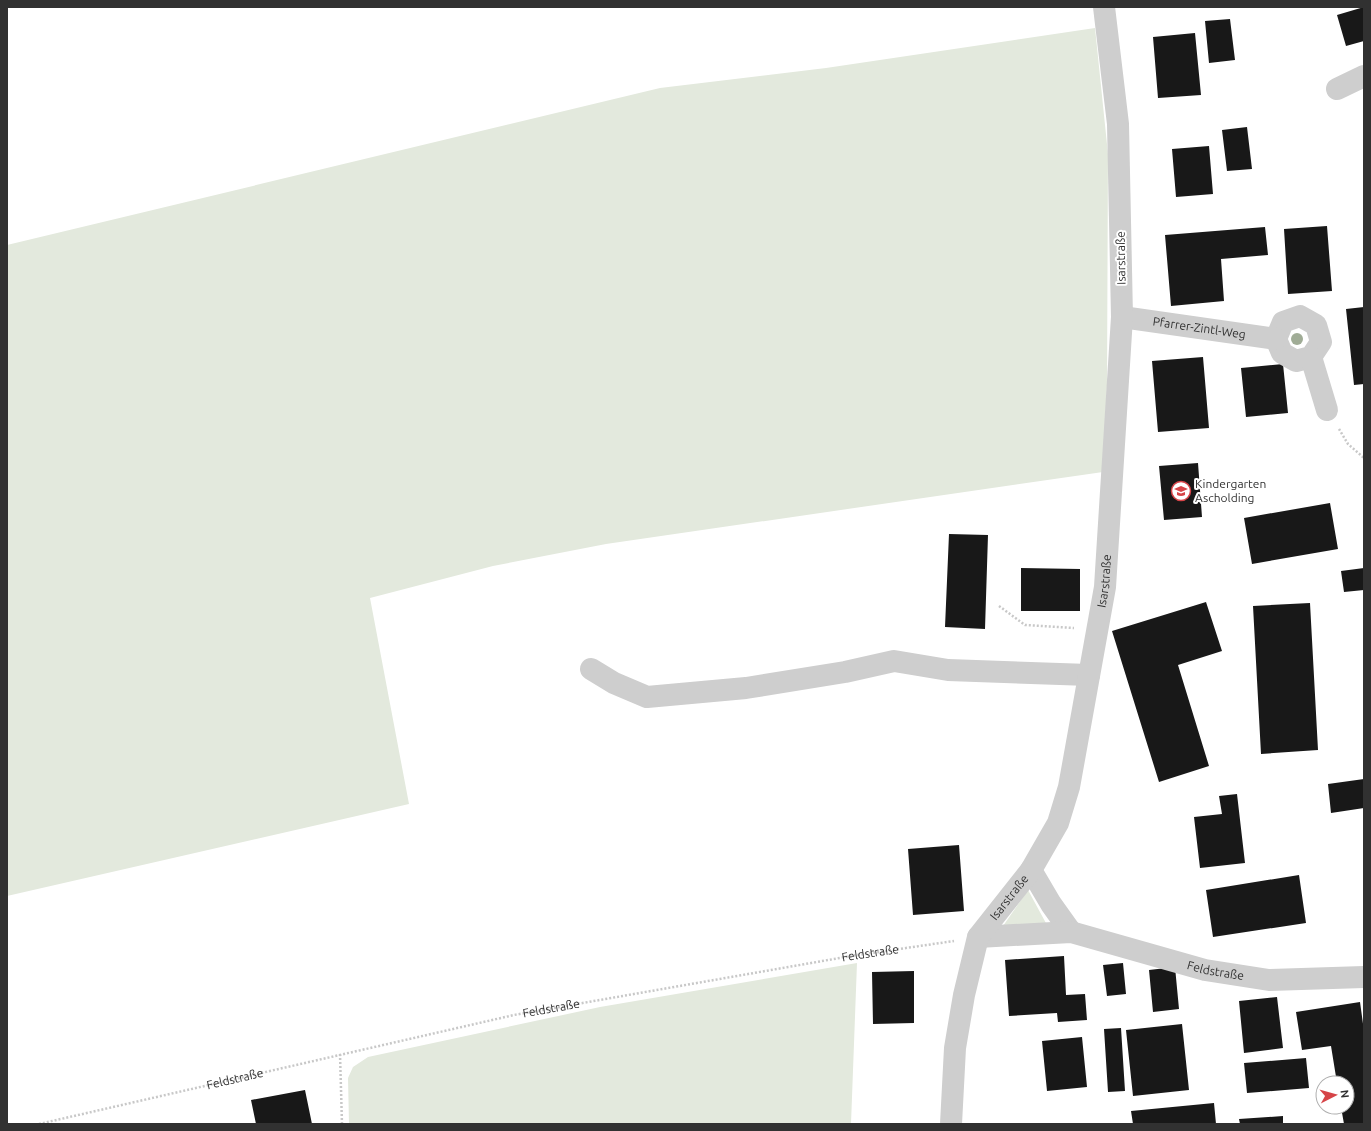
<svg xmlns="http://www.w3.org/2000/svg" width="1371" height="1131" font-family="Ubuntu,sans-serif">
  <style>
    .green { fill: #e3e9dd }
    .building { fill: #181818 }
    .lines { fill: none; stroke-linecap: round; stroke-linejoin: round }
    .path { stroke: #c8c8c8; stroke-width: 2.5; stroke-dasharray: 2 2; stroke-linecap: butt }
    .minor { stroke: #cecece; stroke-width: 22 }
    .tree { fill: #a0ac96 }
    .labels { text-anchor: middle; stroke-width: 4; stroke-linejoin: round; paint-order: stroke }
    .street-label { font-size: 12px; fill: #313131; stroke: #fff }
    .poi-label { font-size: 12px; fill: #313131; stroke: #fff; text-anchor: start }
  </style>
  <rect width="100%" height="100%" fill="#fff"/>
  <path class="green" d="M1095 28 1108 154 1107 385 1103 472 606 544 493 566 370 598 409 804 7 896V245L660 88 826 68Z
    M1028 890 1047 925 1003 926Z
    M857 963 851 1124H349L348 1078 353 1067 368 1057 600 1007Z"/>
  <path class="building" d="M1364 7V41L1346 46 1337 15Z
    M1230 19 1235 60 1209 63 1205 21Z
    M1195 33 1201 95 1158 98 1153 37Z
    M1247 127 1252 169 1227 171 1222 130Z
    M1209 146 1213 194 1176 197 1172 149Z
    M1327 226 1332 291 1288 294 1284 229Z
    M1265 227 1268 255 1221 259 1224 301 1171 306 1165 235Z
    M1364 307V384L1354 385 1346 309Z
    M1203 357 1209 428 1158 432 1152 361Z
    M1283 364 1288 413 1246 417 1241 368Z
    M1198 463 1202 517 1164 520 1159 466Z
    M1330 503 1338 549 1252 564 1244 518Z
    M949 534 988 535 985 629 945 627Z
    M1021 568 1080 569V611H1021Z
    M1364 568V590L1344 592 1341 571Z
    M1206 602 1222 651 1178 665 1209 766 1159 782 1112 631Z
    M1310 603 1318 750 1261 754 1253 606Z
    M1364 779V808L1331 813 1328 784Z
    M1237 794 1245 863 1200 868 1194 817 1222 814 1219 796Z
    M959 845 964 911 913 915 908 849Z
    M1299 875 1306 923 1213 937 1206 890Z
    M1064 956 1066 995 1085 994 1087 1020 1058 1022 1057 1013 1009 1016 1005 960Z
    M1123 963 1126 994 1107 996 1103 965Z
    M1175 967 1179 1009 1153 1012 1149 970Z
    M914 971V1023L873 1024 872 972Z
    M1277 997 1283 1048 1244 1053 1239 1001Z
    M1360 1002 1364 1031V1124H1344L1341 1107H1347V1083H1337L1331 1046 1302 1050 1296 1012Z
    M1182 1024 1189 1090 1133 1096 1126 1030Z
    M1121 1028 1125 1091 1108 1092 1104 1029Z
    M1082 1037 1087 1087 1047 1091 1042 1041Z
    M1306 1058 1309 1088 1247 1093 1244 1063Z
    M305 1090 312 1124H256L251 1100Z
    M1214 1103 1216 1124H1133L1131 1111Z
    M1283 1116V1124H1240L1239 1119Z"/>
  <g class="lines">
    <g class="path">
      <path d="M1339 429 1348 444 1364 458"/>
      <path d="M999 606 1025 625 1074 628"/>
      <path d="M340 1054 342 1124"/>
      <path id="s1" d="M39 1124 514 1015 851 956 954 941"/>
    </g>
    <g class="minor">
      <path d="M1337 89 1364 76"/>
      <path d="M1300 316 1316 325 1321 342 1311 357 1296 361 1282 353 1276 339 1283 322Z"/>
      <path id="s2" d="M1122 317 1276 339"/>
      <path d="M1311 357 1327 410"/>
      <path d="M591 669 614 683 647 697 746 688 845 672 894 661 948 670 1089 675"/>
      <path d="M1031 870 1051 904 1071 932"/>
      <path id="s3" d="M978 937 1071 932 1205 970 1269 980 1364 977"/>
      <path id="s4" d="M951 1124 955 1048 964 995 978 937 1031 870 1058 823 1069 787 1105 587 1122 317 1118 124 1104 7"/>
    </g>
  </g>
  <circle class="tree" cx="1297" cy="339" r="6"/>
  <defs>
    <symbol id="school-ring" viewBox="-11 -11 22 22"><circle r="9.5" fill="#fff" stroke="#d64448" stroke-width="1.5"/><path d="M0-5L7-2L0 1L-7-2ZM-4 1L0 2.5L4 1V4Q0 6-4 4Z" fill="#d64448"/></symbol>
  </defs>
  <g fill-rule="evenodd">
    <use href="#school-ring" x="1170" y="480" width="22" height="22"/>
  </g>
  <g class="labels">
    <g class="street-label">
      <text transform="translate(1121 258) rotate(-91)" y="4">Isarstraße</text>
      <text dy="4" stroke="none"><textPath href="#s2" startOffset="78">Pfarrer-Zintl-Weg</textPath></text>
      <text dy="4" stroke="none"><textPath href="#s4" startOffset="576">Isarstraße</textPath></text>
      <text dy="4" stroke="none"><textPath href="#s4" startOffset="240">Isarstraße</textPath></text>
      <text dy="4" stroke="none"><textPath href="#s1" startOffset="849">Feldstraße</textPath></text>
      <text dy="4" stroke="none"><textPath href="#s3" startOffset="243">Feldstraße</textPath></text>
      <text dy="4" stroke="none"><textPath href="#s1" startOffset="525">Feldstraße</textPath></text>
      <text dy="4" stroke="none"><textPath href="#s1" startOffset="201">Feldstraße</textPath></text>
    </g>
    <g class="poi-label">
      <text x="1195" y="488">Kindergarten<tspan x="1195" dy="14">Ascholding</tspan></text>
    </g>
  </g>
  <rect width="1371" height="1131" fill="none" stroke="#313131" stroke-width="16"/>
  <g transform="translate(1335 1095) rotate(84)"><circle r="19" fill="#ffffff" stroke="#adadad"/>
  <path d="M0-3L7 15L0 10L-7 15Z" fill="#d64448"/>
  <text y="-6" font-size="11" font-weight="bold" text-anchor="middle" fill="#313131">N</text>
  </g>
</svg>
